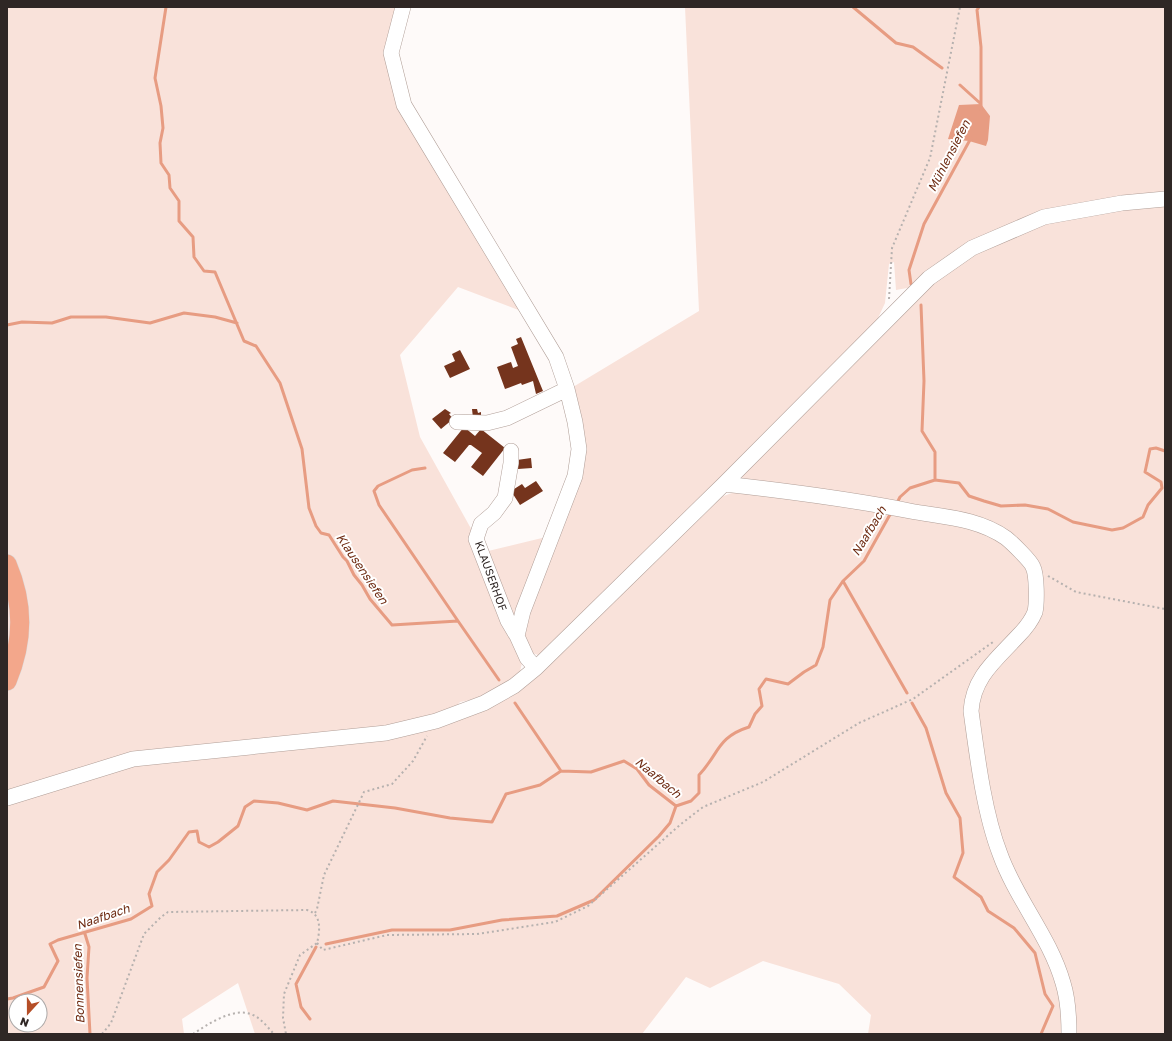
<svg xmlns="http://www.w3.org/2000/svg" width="1172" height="1041" font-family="'Golos Text',sans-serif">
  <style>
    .green { fill: #f9e2da; fill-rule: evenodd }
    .water { fill: #e79c82 }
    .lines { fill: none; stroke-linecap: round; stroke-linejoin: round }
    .stream { stroke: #e79c82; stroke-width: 3 }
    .building { fill: #75341d }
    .minor-casing { stroke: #b19f98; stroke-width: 16 }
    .major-casing { stroke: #dad8d8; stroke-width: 20 }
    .path { stroke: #b6b1af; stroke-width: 2; stroke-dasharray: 2 3; stroke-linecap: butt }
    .minor { stroke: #fff; stroke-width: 15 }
    .major { stroke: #f3a78b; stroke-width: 19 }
    .labels { text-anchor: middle; stroke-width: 4; stroke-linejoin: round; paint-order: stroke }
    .street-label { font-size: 11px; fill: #2f2725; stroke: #fff }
    .water-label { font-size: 12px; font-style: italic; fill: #6e2b12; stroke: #fff }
  </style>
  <rect width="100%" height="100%" fill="#fefaf9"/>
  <path class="green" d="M7 7H399L390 76 521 311 458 287 400 355 420 437 474 534 523 658 520 672 515 681 485 697 460 702 457 706 514 690 718 498 732 493 749 492 740 475 942 275C951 268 960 260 969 254 1029 221 1098 213 1165 202V1034H868L871 1015 839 984 763 961 710 988 686 977 642 1034H255L238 983 182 1019 184 1034H7ZM16 1001H40V1025H16Z
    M685 7H1165V194L1031 220 913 287 896 290 894 262 889 264 885 303 873 329 544 653 538 655 532 653 524 638V621L576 481 573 387 699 311Z
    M542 538 548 540 514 619 484 552Z"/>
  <path class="water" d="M981 104 990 116 988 140 986 146 969 141 948 139 959 105Z"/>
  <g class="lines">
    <path class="stream" d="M166 7 155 78 161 106 163 128 160 143 161 163 169 175 170 188 179 201V221L193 237 194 257 204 271 215 272 244 341 256 346 280 383 302 449 309 508 316 526 321 533 329 535 343 557 347 561 354 575 362 585 370 599 392 625 458 621 499 680
      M853 7 896 43 913 47 942 68
      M979 7 977 10 981 47V109
      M960 85 981 104
      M911 284 909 270 924 224 971 138
      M921 305 924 381 922 431 935 452V480
      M7 325 22 322 52 323 71 317H106L150 323 184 313 215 317 237 323
      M425 468 412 470 378 486 374 491 379 505 458 621
      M896 505 900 497 910 488 935 480 959 483 969 496 984 501 1001 506 1025 505 1048 509 1073 522 1112 530 1123 528 1143 517 1148 505 1162 488 1161 482 1145 472 1150 449 1156 448 1165 451
      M843 581 907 693
      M515 703 561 771
      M912 703 926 728 946 793 960 818 963 853 954 877 981 897 988 911 1014 928 1035 953 1045 994 1053 1006 1041 1034
      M85 934 89 947 87 978 90 1034
      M326 944 392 930H450L502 920 557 916 594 900 659 836 670 823 676 806
      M7 999 13 998 44 987 58 961 50 944 58 940 131 919 152 906 149 894 157 872 169 860 189 832 197 831 199 842 209 847 218 842 238 826 245 807 254 801 278 803 307 810 333 801 395 808 450 818 492 822 506 794 540 785 561 771 591 772 624 761 637 769 649 785 676 806 691 801 699 793V775C719 754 717 737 749 727L755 714 762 706 759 689 766 679 788 684 804 672 816 665 823 647 830 600 843 581 864 561 892 511
      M310 1019 301 1007 296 984 316 947"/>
  </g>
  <path class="building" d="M521 337 543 391 536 394 533 381 522 385 521 383 505 389 497 367 511 362 513 368 518 366 511 347 518 344 516 339Z
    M460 350 470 369 450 378 444 366 455 361 452 354Z
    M445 409 451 413 449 414 453 419 441 429 432 419Z
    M472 409H477L478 413 481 412V418H473Z
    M464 427 475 436 481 429 505 448 483 476 471 467 482 453 471 445H469L455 462 443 453Z
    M531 458 532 468 518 469 517 460Z
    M536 481 543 491 520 505 511 491 522 484 525 488Z"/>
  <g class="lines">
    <defs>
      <path id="minor" d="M403 7 391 53 404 105 556 357 567 389 575 422 579 449 575 476 523 611 517 636 527 658 536 668
        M457 422 487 423 507 418 567 389
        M511 451V463L505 498 494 513 481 524 476 539 508 621 517 636
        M724 484C787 491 849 499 910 511 943 517 978 518 1006 538 1011 542 1031 561 1033 567 1037 575 1037 603 1035 612 1031 622 1025 629 1018 636 996 660 973 677 971 711 977 755 984 813 1000 854 1016 899 1050 937 1063 983 1068 999 1069 1017 1069 1034
        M7 798 133 759 386 733 436 721 484 703 514 686 536 668 724 484 929 278 972 248 1044 217 1122 203 1165 199"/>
      <path id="major" d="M7 564C24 604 24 640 7 681"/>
    </defs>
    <use href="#minor" class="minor-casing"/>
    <use href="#major" class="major-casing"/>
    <path class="path" d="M889 299 892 248 930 158 960 7
      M1048 576 1076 592 1165 609
      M315 913 317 909 324 875 364 792 392 784 413 761 427 736
      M317 943 323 950 387 935 477 934 555 922 588 906 681 824 703 807 763 782 859 723 913 699 993 642
      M102 1034 111 1023 144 934 161 917 168 912 307 910C322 914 320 931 317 943L300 955 284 994 283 1018 286 1034
      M193 1034C208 1024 235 1006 253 1015 262 1019 268 1028 274 1034"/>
    <use href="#minor" class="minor"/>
    <use href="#major" class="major"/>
  </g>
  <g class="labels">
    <g class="street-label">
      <text transform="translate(491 576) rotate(70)" y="4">KLAUSERHOF</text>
    </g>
    <g class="water-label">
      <text transform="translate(949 156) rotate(-63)" y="4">Mühlensiefen</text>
      <text transform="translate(869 531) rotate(-59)" y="4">Naafbach</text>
      <text transform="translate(362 569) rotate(56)" y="4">Klausensiefen</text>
      <text transform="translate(658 778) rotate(40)" y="4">Naafbach</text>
      <text transform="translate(103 917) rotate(-19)" y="4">Naafbach</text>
      <text transform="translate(79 984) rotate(-92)" y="4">Bonnensiefen</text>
    </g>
  </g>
  <rect width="1172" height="1041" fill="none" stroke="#2f2725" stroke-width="16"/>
  <g transform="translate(28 1013) rotate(201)"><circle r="19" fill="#ffffff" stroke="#aca9a8"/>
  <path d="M0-3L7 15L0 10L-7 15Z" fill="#b54e27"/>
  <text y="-6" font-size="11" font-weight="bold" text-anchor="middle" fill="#2f2725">N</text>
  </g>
</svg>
